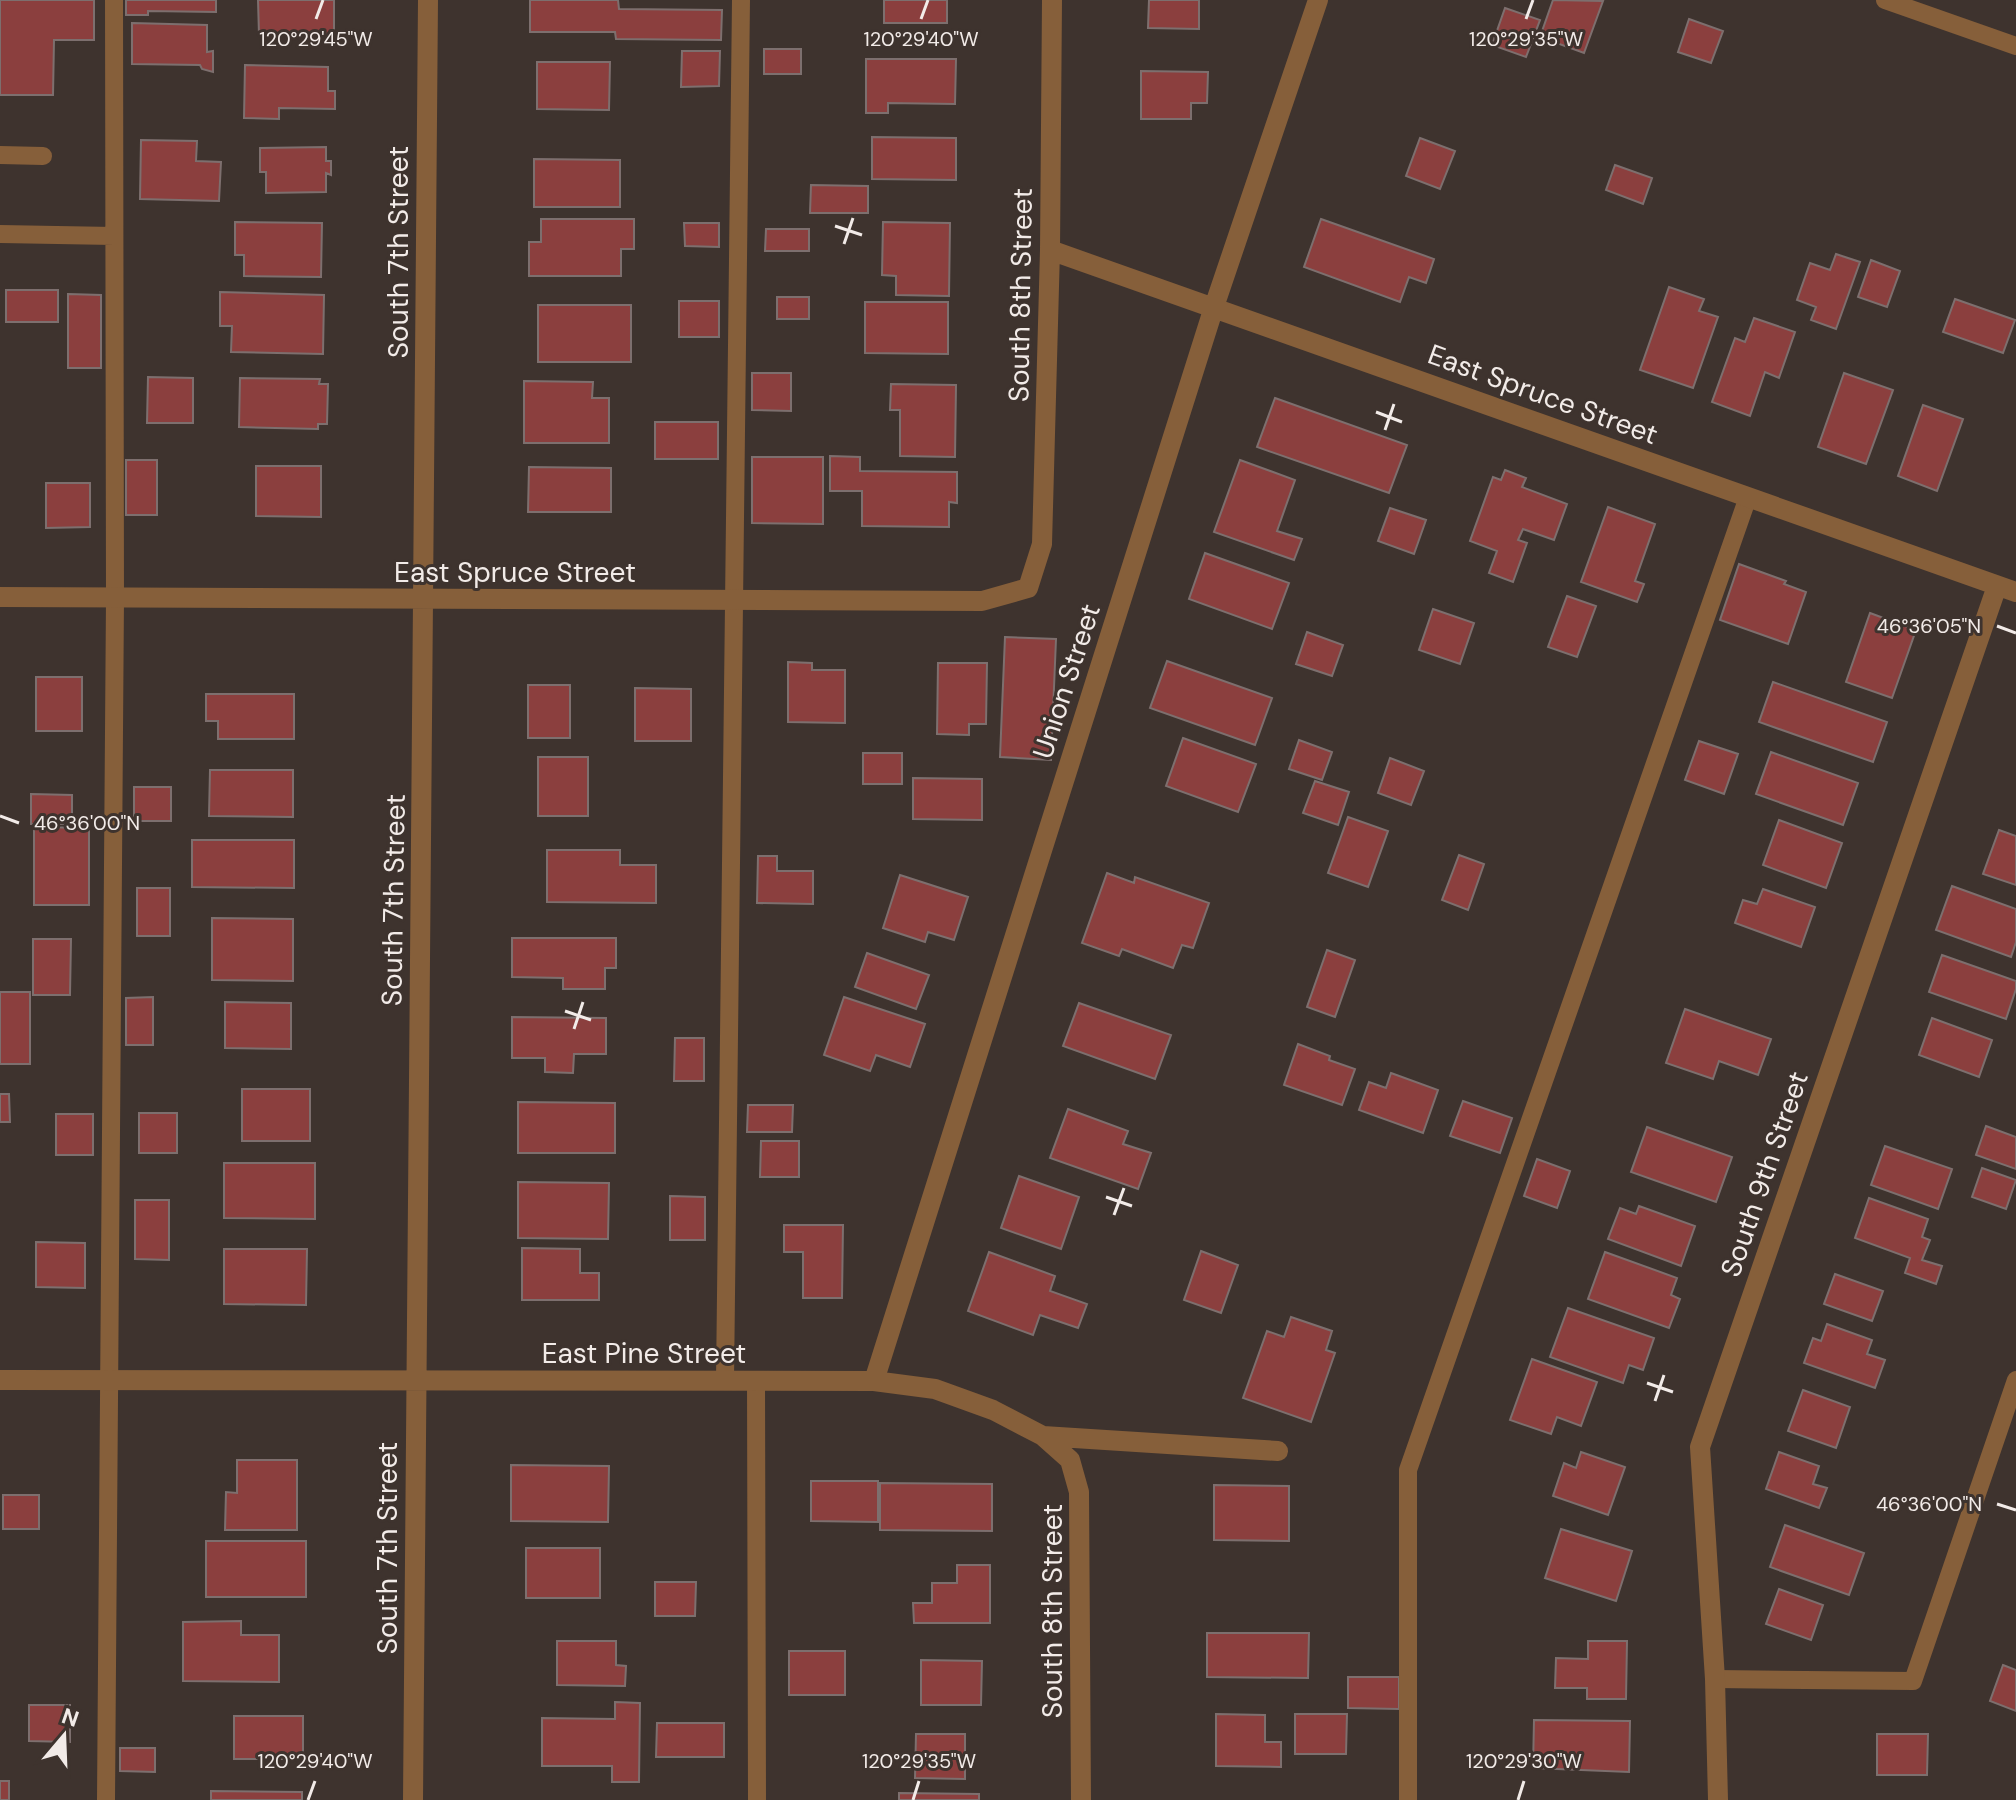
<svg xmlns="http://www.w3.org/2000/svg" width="2016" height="1800" font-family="'DM Sans',sans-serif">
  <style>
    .building { fill: #8b3f3e; stroke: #7d6f6e; stroke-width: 2 }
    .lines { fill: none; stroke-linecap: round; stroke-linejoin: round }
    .lane { stroke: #865f3a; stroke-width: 18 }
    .street { stroke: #865f3a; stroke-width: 20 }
    .ticks { fill: none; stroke: #f2ebe8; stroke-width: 3 }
    .labels { text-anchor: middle; stroke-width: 6; stroke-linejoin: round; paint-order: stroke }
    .street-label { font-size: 28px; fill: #f2ebe8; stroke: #3e332e }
    .ticks-label { font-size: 20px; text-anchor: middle; fill: #f2ebe8; stroke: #3e332e; stroke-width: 6; stroke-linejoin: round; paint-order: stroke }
  </style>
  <rect width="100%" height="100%" fill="#3e332e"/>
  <path class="building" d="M0 0H94V40H54L53 95H0Z
    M126 0H216V12L148 11V15H126Z
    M258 0H334V35H259Z
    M530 0H618L619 9 722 10 721 40 616 39 615 32H530Z
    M884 0H947V23H884Z
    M1149 0H1199V29L1148 28Z
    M1553 0 1603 1 1584 53 1540 37Z
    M1505 8 1540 20 1526 57 1492 45Z
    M1689 19 1723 31 1711 63 1678 52Z
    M132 23 207 25V52L213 51V72L202 69 200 65 132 64Z
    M764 49H801V74H764Z
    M682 51H720L719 86 681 87Z
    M866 59H956L955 104 888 103V113H866Z
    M537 62H610L609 110 537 109Z
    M245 65 328 67V91H335V109L279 108V119L244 118Z
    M1141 71 1208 72 1207 103H1191V119H1141Z
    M872 137 956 138V180L872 179Z
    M1420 138 1455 151 1440 189 1406 176Z
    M141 140 197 141 196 161 221 162 219 201 140 199Z
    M326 147V161H331V175L326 173V192L266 193V172H260V148Z
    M534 159 620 160V207H534Z
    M1615 165 1652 178 1643 204 1606 190Z
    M811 185 868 186V213H810Z
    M541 219H634V249H621V276H529V242H541Z
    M1321 219 1434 259 1426 283 1409 277 1400 302 1304 267Z
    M235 222 322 223 321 277 244 276V255H235Z
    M883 222 950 223 949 296 896 295V276L882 275Z
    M684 223H719V247L685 246Z
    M766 229H809V251H765Z
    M1836 254 1860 262 1836 329 1811 320 1816 307 1797 300 1810 263 1830 270Z
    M1871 260 1900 271 1887 307 1858 297Z
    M1669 287 1704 299 1699 311 1718 317 1693 388 1640 370Z
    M6 290H58V322H6Z
    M220 292 324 295 323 354 231 352 232 326H220Z
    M68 294 101 295V368H68Z
    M777 297H809V319H777Z
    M1955 299 2015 320 2003 353 1943 332Z
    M679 301H719V337H679Z
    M865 302H948V354L865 353Z
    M538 305H631V362H538Z
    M1754 318 1795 332 1779 378 1765 372 1750 416 1712 402 1735 338 1745 342Z
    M752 373H791V411L752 410Z
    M1844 373 1893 390 1866 464 1818 447Z
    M148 377 193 378V423H147Z
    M240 378 320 379 319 384H328L327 424H318V429L239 427Z
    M524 381 593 382 592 398H609V443H524Z
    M891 384 956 385 955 457 900 456V410H890Z
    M1275 398 1407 445 1389 493 1257 447Z
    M1923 405 1963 419 1937 491 1898 476Z
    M655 422H718V459H655Z
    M830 456 860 457V471L957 472V503L949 502V527L862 526V491H830Z
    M752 457H823V524L752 523Z
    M126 460H157V515H126Z
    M1240 460 1295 480 1277 531 1302 539 1294 560 1214 532Z
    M256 466H321V517L256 516Z
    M529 467 611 468V512H528Z
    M1505 470 1526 478 1522 487 1567 504 1554 540 1523 529 1518 540 1527 543 1513 582 1489 573 1497 551 1470 541 1493 477 1501 480Z
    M46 483H90V527L46 528Z
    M1608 507 1655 524 1635 581 1644 584 1637 602 1581 582Z
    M1390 508 1426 520 1414 554 1378 541Z
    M1205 553 1289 583 1272 629 1189 599Z
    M1739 564 1786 581 1784 584 1806 592 1788 644 1720 620Z
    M1567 596 1596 606 1577 657 1548 647Z
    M1433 609 1474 623 1460 664 1419 650Z
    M1870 613 1916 630 1892 698 1846 682Z
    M1307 632 1343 645 1332 676 1296 664Z
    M1005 637 1056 639 1051 760 1000 757Z
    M1167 661 1272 698 1255 745 1150 708Z
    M788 662 812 663V670H845V723L788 722Z
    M938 663H987L986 724H969V735L937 734Z
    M36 677H82V731H36Z
    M1773 682 1887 722 1873 762 1759 722Z
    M528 685H570V738H528Z
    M635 688 691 689V741H635Z
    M206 694H294V739H218V721H206Z
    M1183 738 1256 764 1238 812 1166 786Z
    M1299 740 1332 752 1322 780 1289 769Z
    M1699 741 1738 754 1724 794 1685 780Z
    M1771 752 1858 783 1843 825 1756 794Z
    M863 753H902V784H863Z
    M538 757H588V816H538Z
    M1390 758 1424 771 1411 805 1378 793Z
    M210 770H293V817L209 816Z
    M913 778 982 779V820L913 819Z
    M1315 781 1349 792 1338 825 1303 813Z
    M134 787H171V821H134Z
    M31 794 72 795V824H31Z
    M1348 817 1388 831 1368 887 1328 873Z
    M1779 820 1842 843 1826 888 1763 865Z
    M34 827 89 828V905H34Z
    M1999 830 2016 836V885L1983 874Z
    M192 840H294V888L192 887Z
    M547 850H620V865H656V903L547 902Z
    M1459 855 1484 864 1468 910 1442 900Z
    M758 856H777V871H813V904L757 903Z
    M1107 873 1134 883 1135 877 1209 903 1193 948 1182 945 1173 968 1122 949 1119 956 1082 943Z
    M900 875 968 897 954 940 928 932 925 942 883 928Z
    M1952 886 2016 909V942L2011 957 1936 930Z
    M137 888H170V936H137Z
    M1763 889 1815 907 1801 947 1735 923 1743 900 1757 904Z
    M212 918 293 919V981L212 980Z
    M512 938H616V968H605V989H563V978L512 977Z
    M33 939H71L70 995H33Z
    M1327 950 1355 960 1335 1017 1307 1007Z
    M867 953 929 975 916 1009 855 987Z
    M1942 955 2016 981V989L2006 1019 1929 992Z
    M0 992H30V1064H0Z
    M153 997V1045H126V998Z
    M844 997 925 1024 910 1067 876 1055 870 1071 824 1055Z
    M225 1002 291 1003V1049L225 1048Z
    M1079 1003 1171 1035 1155 1079 1063 1046Z
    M1685 1009 1771 1039 1758 1075 1719 1061 1713 1079 1666 1063Z
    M512 1017 606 1018V1054H574L573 1073 545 1072V1058H512Z
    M1932 1018 1992 1040 1979 1077 1919 1055Z
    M675 1038H704V1081H674Z
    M1298 1044 1330 1056 1329 1060 1355 1069 1342 1105 1284 1085Z
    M1391 1073 1438 1090 1423 1133 1359 1110 1369 1082 1386 1088Z
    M242 1089H310V1141H242Z
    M0 1094H9L10 1122H0Z
    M1463 1101 1512 1118 1500 1153 1450 1136Z
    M518 1102 615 1103V1153H518Z
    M748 1105H793L792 1132H747Z
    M1068 1109 1128 1131 1123 1144 1151 1153 1138 1189 1050 1158Z
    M139 1113H177V1153H139Z
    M56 1114H93V1155H56Z
    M1986 1126 2016 1137V1169L1976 1155Z
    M1647 1127 1732 1157 1716 1202 1631 1172Z
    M761 1141H799V1177H760Z
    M1885 1146 1952 1169 1938 1209 1871 1185Z
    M1537 1159 1570 1171 1557 1208 1524 1196Z
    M224 1163H315V1219L224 1218Z
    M1982 1168 2016 1180 2006 1209 1972 1197Z
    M1019 1176 1079 1197 1061 1249 1001 1228Z
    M518 1182 609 1183 608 1239 518 1238Z
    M670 1196 705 1197V1240H670Z
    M1869 1198 1928 1219 1922 1237 1930 1240 1922 1260 1942 1266 1936 1284 1905 1273 1910 1258 1855 1238Z
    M135 1200H169V1260L135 1259Z
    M1639 1206 1695 1226 1681 1266 1608 1239 1620 1208 1636 1214Z
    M784 1225H843L842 1298H803V1252H784Z
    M36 1242 85 1243V1288L36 1287Z
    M522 1248 580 1249V1273H599V1300H522Z
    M224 1249H307L306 1305 224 1304Z
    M1201 1251 1238 1265 1221 1313 1184 1300Z
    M989 1252 1055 1276 1050 1291 1087 1304 1078 1328 1040 1315 1033 1335 968 1311Z
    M1605 1252 1677 1278 1671 1295 1680 1299 1669 1328 1588 1299Z
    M1835 1274 1883 1291 1872 1321 1824 1304Z
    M1568 1308 1654 1338 1643 1370 1629 1365 1623 1383 1550 1357Z
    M1291 1317 1332 1331 1326 1350 1335 1353 1311 1422 1243 1398 1267 1331 1284 1337Z
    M1827 1324 1872 1340 1867 1354 1885 1360 1875 1388 1804 1363 1813 1338 1821 1341Z
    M1532 1359 1597 1382 1581 1426 1557 1417 1551 1434 1510 1420Z
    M1803 1390 1850 1407 1836 1448 1788 1431Z
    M1581 1452 1625 1467 1608 1515 1553 1496 1564 1463 1576 1468Z
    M1779 1452 1819 1466 1813 1484 1827 1488 1819 1508 1766 1489Z
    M237 1460H297V1530H225L226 1492 237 1493Z
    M511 1465 609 1466 608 1522 511 1521Z
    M811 1481H878V1522L811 1521Z
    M880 1483 992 1484V1531L880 1530Z
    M1214 1485 1289 1486V1541L1214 1540Z
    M3 1495H39V1529H3Z
    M1785 1525 1864 1553 1849 1595 1770 1567Z
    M1561 1529 1632 1551 1616 1601 1545 1578Z
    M206 1541H306V1597H206Z
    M526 1548H600V1598H526Z
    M957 1565H990V1623H914L913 1603H932V1583H957Z
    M655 1582H696L695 1616H655Z
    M1779 1589 1823 1605 1811 1640 1766 1624Z
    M241 1621V1635H279V1682L183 1681V1622Z
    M1207 1633H1309L1308 1678 1207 1677Z
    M557 1641H616V1665L626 1666 625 1686 557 1685Z
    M1588 1641H1627L1626 1699H1587V1688H1555L1556 1658 1588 1659Z
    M789 1651H845V1695H789Z
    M921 1660 982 1661 981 1705H921Z
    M2003 1665 2016 1670V1711L1990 1701Z
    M1348 1677H1399V1709L1348 1708Z
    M615 1702 640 1703 639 1782H612V1766H542V1718L615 1719Z
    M29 1705H70V1742L29 1741Z
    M1216 1714 1265 1715V1742H1281V1767L1216 1766Z
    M1295 1714H1347L1346 1754H1295Z
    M234 1716H303V1759H234Z
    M1534 1720 1630 1721 1629 1772 1533 1768Z
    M657 1723H724V1757H656Z
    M916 1734H965V1779L915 1778Z
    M1877 1734H1928L1927 1775H1877Z
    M120 1748H155V1772L120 1771Z
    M0 1781H9V1800H0Z
    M211 1791 302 1792V1800H211Z
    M899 1793 979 1794V1800H899Z"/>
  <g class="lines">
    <path class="lane" d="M1885 0 2016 46
      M0 155 43 156
      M0 234 114 236
      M725 1381 741 0
      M756 1381 757 1800
      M1715 1679 1913 1681 2016 1380
      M106 1800 115 598 114 0
      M1408 1800V1470L1748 497"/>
    <path class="street" d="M1050 250 2016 592
      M0 597 982 601 1028 588 1042 544 1050 250 1052 0
      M0 1380 874 1381 935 1389 993 1410 1043 1436 1278 1451
      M874 1381 1214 307 1318 0
      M1043 1436 1070 1460 1079 1492 1081 1800
      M413 1800 428 0
      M1718 1800 1715 1679 1700 1447 1997 586"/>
  </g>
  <path class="ticks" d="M316 19 323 0M921 19 928 0M1526 19 1533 0M835 226 862 235M844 244 853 218M1376 412 1402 422M1385 430 1394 404M1997 626 2016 633M0 816 19 823M565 1011 591 1020M574 1029 583 1002M1106 1197 1132 1206M1114 1215 1124 1188M1647 1383 1673 1392M1655 1401 1664 1375M1997 1504 2016 1510M308 1800 315 1781M913 1800 919 1781M1518 1800 1524 1781"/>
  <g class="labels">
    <g class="street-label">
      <text transform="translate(398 252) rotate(-90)" y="10">South 7th Street</text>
      <text transform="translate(1020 295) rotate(-89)" y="10">South 8th Street</text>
      <text transform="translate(1543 394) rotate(20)" y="10">East Spruce Street</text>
      <text x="515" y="582">East Spruce Street</text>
      <text transform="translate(1066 681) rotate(-72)" y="10">Union Street</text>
      <text transform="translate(393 900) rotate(-89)" y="10">South 7th Street</text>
      <text transform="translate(1764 1174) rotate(-71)" y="10">South 9th Street</text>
      <text x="644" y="1363">East Pine Street</text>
      <text transform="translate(387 1548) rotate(-90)" y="10">South 7th Street</text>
      <text transform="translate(1052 1611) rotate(-90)" y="10">South 8th Street</text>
    </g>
  </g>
  <g class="ticks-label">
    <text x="316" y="46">120°29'45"W</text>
    <text x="921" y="46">120°29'40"W</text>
    <text x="1526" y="46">120°29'35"W</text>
    <text x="1929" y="633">46°36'05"N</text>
    <text x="87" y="830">46°36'00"N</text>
    <text x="1929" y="1511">46°36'00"N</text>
    <text x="315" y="1768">120°29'40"W</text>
    <text x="919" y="1768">120°29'35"W</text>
    <text x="1524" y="1768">120°29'30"W</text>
  </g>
  <g transform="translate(64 1736) rotate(19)" stroke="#3e332e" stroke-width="6" paint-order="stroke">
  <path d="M0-6L14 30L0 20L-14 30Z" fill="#f2ebe8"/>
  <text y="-12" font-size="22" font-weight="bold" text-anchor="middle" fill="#f2ebe8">N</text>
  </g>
</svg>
